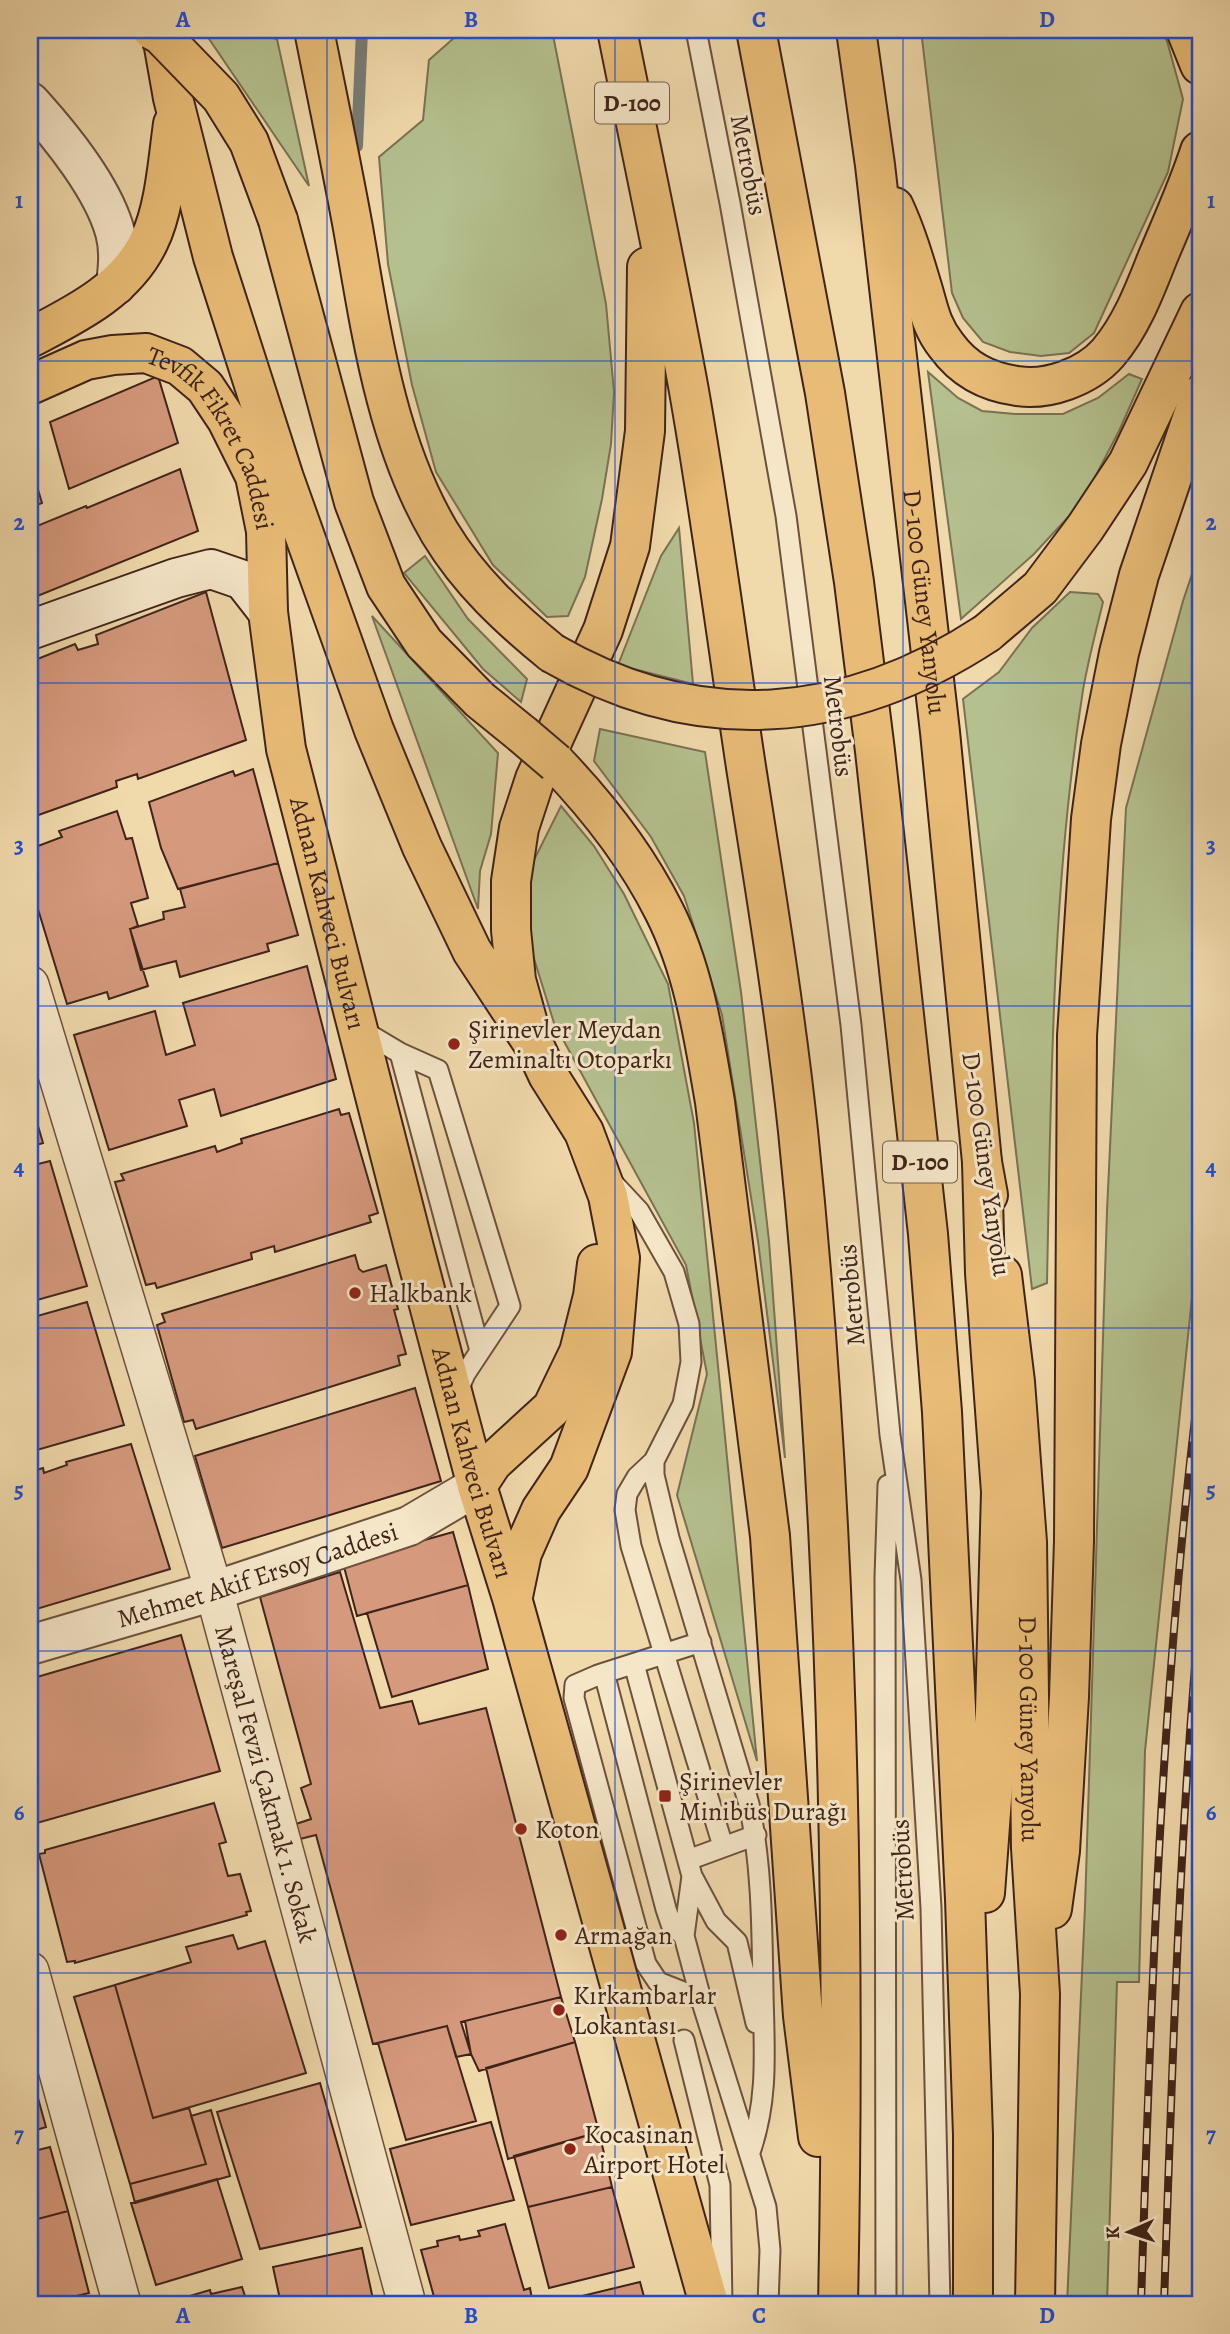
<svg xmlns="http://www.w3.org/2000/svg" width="1230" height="2334" font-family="Alegreya,serif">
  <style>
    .green { fill: #b4c08e; stroke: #7a7254; stroke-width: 2 }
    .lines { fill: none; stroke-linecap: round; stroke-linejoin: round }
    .stream { stroke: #787d76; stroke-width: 12 }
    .building { fill: #d5997d; stroke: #40241a; stroke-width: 2 }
    .service-casing { stroke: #6c513e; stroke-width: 23 }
    .minor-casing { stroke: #6c513e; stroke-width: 40 }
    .tertiary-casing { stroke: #6c513e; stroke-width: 42 }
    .secondary-casing { stroke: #40241a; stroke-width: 42 }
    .primary-casing { stroke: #40241a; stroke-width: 42 }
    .trunk-casing { stroke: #40241a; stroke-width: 42 }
    .service { stroke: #f5e6c8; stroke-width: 19 }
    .minor { stroke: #f5e6c8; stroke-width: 37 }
    .tertiary { stroke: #f5e6c8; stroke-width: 38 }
    .secondary { stroke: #f5e6c8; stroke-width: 38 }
    .primary { stroke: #e8bc76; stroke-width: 38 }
    .trunk { stroke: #e8bc76; stroke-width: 38 }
    .rail-casing { stroke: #40241a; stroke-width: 8 }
    .rail { stroke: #f5e6c8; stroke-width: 5; stroke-dasharray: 16; stroke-linecap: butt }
    .trunk-bridge-casing { stroke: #40241a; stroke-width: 42; stroke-linecap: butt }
    .trunk-bridge { stroke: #e8bc76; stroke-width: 38 }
    .grid { fill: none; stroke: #1d4ed8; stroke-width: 2; stroke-opacity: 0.55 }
    .poi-dot { fill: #8f2418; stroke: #f5e6c8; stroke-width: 2.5 }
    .labels { text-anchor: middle; stroke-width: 6; stroke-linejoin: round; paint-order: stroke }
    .shield { fill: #f5e6c8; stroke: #765e4e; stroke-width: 2 }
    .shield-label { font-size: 24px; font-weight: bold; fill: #40241a }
    .street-label { font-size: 26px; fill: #40241a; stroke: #f5e6c8 }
    .poi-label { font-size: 26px; fill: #40241a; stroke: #f5e6c8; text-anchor: start }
    .neatline { fill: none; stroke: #1d4ed8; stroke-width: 2.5 }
    .grid-label { font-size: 23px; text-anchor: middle; font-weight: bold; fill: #1d4ed8 }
  </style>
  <rect width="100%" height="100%" fill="#f0d9ab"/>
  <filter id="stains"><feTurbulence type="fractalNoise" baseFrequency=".00286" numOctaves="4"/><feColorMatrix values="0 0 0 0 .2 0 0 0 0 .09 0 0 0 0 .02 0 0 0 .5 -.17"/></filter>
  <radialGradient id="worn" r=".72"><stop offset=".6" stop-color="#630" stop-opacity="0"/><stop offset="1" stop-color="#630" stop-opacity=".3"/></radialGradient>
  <path class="green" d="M203 30H236L277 39 309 186Z
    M463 30H552L606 304 614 392 611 444 602 499 585 577 568 616 547 617 493 565 436 472 412 385 388 264 379 157 423 120 429 60Z
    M921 30H1160L1167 41 1183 99 1168 172 1094 333 1069 353 1041 356 1010 352 983 342 963 318 952 293Z
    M928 372 958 398 982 411 1015 414H1063L1098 398 1129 374 1142 379 1119 431 1082 502 1034 554 961 619Z
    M679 528 693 684 618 665 661 556Z
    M1200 550V1220L1145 1751 1139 1982H1117L1107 2304H1067L1085 1907 1107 1211 1126 808 1183 601Z
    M425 556 468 619 527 679 521 702 483 669 404 573Z
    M1070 592 1098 594 1103 602C1096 631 1088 661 1083 690 1052 886 1051 1086 1047 1283L1032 1289 963 699 999 672 1032 628Z
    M372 616 498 753 491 834 480 871 478 909Z
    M600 729 705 752 741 992 769 1241 785 1458 758 1241 722 1015 684 896 651 837 594 761Z
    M561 806 594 846 624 894 668 984 694 1123 757 1761 677 1495 707 1374 686 1265 554 1023 527 936 529 870Z"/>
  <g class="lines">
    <path class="stream" d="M357 146 362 30"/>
  </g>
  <path class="building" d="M158 376 178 443 69 489 50 422Z
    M180 469 198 531 30 599V533L33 532 32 528 86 506 87 508Z
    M33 473 42 503 30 508V474Z
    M206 592 246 740 138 779 137 774 116 781 117 787 30 818V662L75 644 78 650 98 644 96 635Z
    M253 769 278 863 178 889 161 848 149 802 233 771 235 776Z
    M117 811 126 839 132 838 148 898 131 903 138 926 130 929 148 986 109 999 107 992 67 1004 30 883V849L62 837 59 831Z
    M278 863 298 935 267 944 269 951 180 977 176 961 141 970 130 929 164 919 163 912 185 907 180 889Z
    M307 966 336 1079 221 1116 214 1089 179 1100 187 1126 109 1150 74 1035 155 1011 166 1055 195 1045 183 1003Z
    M30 1098 43 1143 30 1147Z
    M339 1109 341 1115 349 1113 378 1213 369 1216 371 1222 275 1252 274 1246 251 1253 252 1259 157 1288 155 1283 146 1285 115 1182 124 1180 121 1174 215 1146 217 1152 242 1143 241 1139Z
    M50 1161 87 1286 30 1302V1166Z
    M355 1255 359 1269 363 1272 386 1265 398 1309 394 1310 406 1354 398 1356 400 1365 196 1429 193 1420 184 1422 157 1325 165 1322 162 1314Z
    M87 1302 124 1425 30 1452V1318Z
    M415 1388 441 1481 222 1548 195 1456Z
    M131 1444 170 1569 30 1611V1472L43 1468 44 1473 67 1465 66 1462Z
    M453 1532 468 1585 357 1616 343 1563Z
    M340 1572 380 1708 412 1701 419 1724 486 1708 561 1997 461 2022 471 2054 456 2057 447 2026 373 2044 316 1835 300 1839 296 1824 311 1819 301 1788 311 1784 260 1597Z
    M468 1585 488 1669 392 1697 367 1613Z
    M181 1635 220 1771 30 1825V1679Z
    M214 1803 226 1842 219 1844 228 1876 240 1874 251 1911 246 1912 247 1915 75 1963V1961L67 1962 39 1854 45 1853V1850Z
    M233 1935 238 1949 265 1941 306 2073 153 2118 115 1985 191 1962 186 1947Z
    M115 1985 153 2118 189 2108 206 2164 130 2184 74 1997Z
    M561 1997 575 2042 479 2071 471 2054 465 2021Z
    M447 2026 476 2121 406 2140 378 2043Z
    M575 2042 599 2132 508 2159 486 2068Z
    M30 2069 46 2127 30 2132Z
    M320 2083 361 2227 260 2249 217 2112Z
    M211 2110 230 2176 135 2203 130 2184 206 2164 191 2116Z
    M491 2122 514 2200 411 2225 390 2149Z
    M599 2132 612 2187 528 2207 514 2156Z
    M50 2147 68 2211 30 2221V2152Z
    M217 2179 242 2259 156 2285 131 2203Z
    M612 2187 634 2267 549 2288 528 2207Z
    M68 2211 89 2293 43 2304H30V2221Z
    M505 2224 524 2290 530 2288 533 2304H436L421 2250 438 2246 437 2241 459 2236 460 2240 480 2236 478 2231Z
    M362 2248 374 2304H281L273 2267Z
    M640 2282 646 2304 553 2303Z
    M242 2287 247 2302 252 2301 253 2304H174L188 2301 186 2297 210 2290 211 2294Z"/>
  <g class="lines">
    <defs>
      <path id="service" d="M696 30 730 203 786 516 851 1025 890 1435 911 1580 931 1908 940 2304
        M358 1028 400 1053 438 1070 510 1306 465 1374 456 1395
        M400 1053 480 1351
        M612 1182 639 1211 674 1272 689 1324 691 1362 683 1404 654 1461 637 1477 627 1494 625 1510 631 1546 723 1846
        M654 1461V1475L669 1538 749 1804C762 1866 762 1928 763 1992 764 2047 769 2098 750 2152
        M634 1664 692 1876 684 1936 701 1999 766 2207 770 2250 768 2304
        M604 1673 666 1909 671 1924 684 1936
        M688 1860 756 1835
        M692 1876 716 1921 737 1942 756 2023
        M701 1999 658 1982 646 1964 574 1698 575 1685 598 1675 701 1642
        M684 2040 720 2185 722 2304
        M886 2304 885 1577 888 1485"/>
      <g id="minor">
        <path id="s1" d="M30 985 214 1591 407 2304"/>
        <path d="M30 1971 122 2304"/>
      </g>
      <g id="tertiary">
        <path d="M30 102C60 135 103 188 115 232 120 250 118 267 116 285"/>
        <path id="s2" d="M30 1645 214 1591 409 1526 477 1486"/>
      </g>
      <path id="secondary" d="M30 630 176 578 211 569 243 580 268 612"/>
      <g id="primary">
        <path d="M161 30 173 98 213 257 284 478 374 730 422 847 472 951 534 1045 548 1075 584 1132 608 1196 620 1258 612 1352 569 1468 541 1510 522 1553 513 1596"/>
        <path id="s3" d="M856 30 875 165 940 732 982 1162 988 1195"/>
        <path d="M1186 30 1200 65"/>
        <path d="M894 207C906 233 914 260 922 287 929 310 931 326 946 345 964 370 987 382 1017 386 1047 391 1087 377 1108 353 1131 326 1144 292 1157 259 1172 223 1188 188 1200 151"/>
        <path d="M30 338C76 314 126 290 149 241 165 209 168 159 173 124"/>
        <path id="s4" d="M30 385 86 360 113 355 146 353 180 366 205 387 227 420 255 476 266 531 268 612 286 749 414 1248 477 1486 512 1598 709 2304"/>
        <path id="s5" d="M1002 1275 1015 1382 1027 1542 1031 1848 1040 1994 1035 2304"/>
        <path d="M477 1486 492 1463 552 1408 579 1352 593 1296 597 1264"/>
        <path d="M1052 1909 1060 1851 1069 1697 1074 1541 1077 1036 1091 819 1101 744 1119 653 1139 575 1200 395"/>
      </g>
      <path id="trunk" d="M314 30C327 96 341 162 353 228 371 331 386 442 440 533 469 581 509 618 552 653
        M617 30C641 150 667 270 689 391 711 516 727 641 746 767 765 888 785 1009 798 1131 838 1520 846 1914 838 2304
        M756 30 825 393 854 582 875 751 928 1234 942 1412 965 1899 973 2135V2304
        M278 220 354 502 386 586 424 643 480 700 522 734
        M987 633 1040 588 1085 528 1128 463 1200 312
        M556 763C599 808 636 855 664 911 694 970 704 1038 715 1102L770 1536 803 2016 818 2137
        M534 1045 516 980 511 930V881L519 828 535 779 603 630 630 546 645 431 647 267
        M982 1162 985 1273 1001 1492 993 1785 985 1893"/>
    </defs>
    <use href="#service" class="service-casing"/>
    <use href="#minor" class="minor-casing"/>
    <use href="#tertiary" class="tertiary-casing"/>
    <use href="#secondary" class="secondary-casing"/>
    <use href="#primary" class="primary-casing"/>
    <use href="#trunk" class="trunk-casing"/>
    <use href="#service" class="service"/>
    <use href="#minor" class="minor"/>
    <use href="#tertiary" class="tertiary"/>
    <use href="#secondary" class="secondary"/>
    <use href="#primary" class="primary"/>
    <use href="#trunk" class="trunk"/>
    <defs>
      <path id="rail" d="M1141 2304C1151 1995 1161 1685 1200 1378
        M1164 2304C1172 2072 1179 1839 1200 1608"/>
    </defs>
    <use href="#rail" class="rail-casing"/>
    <use href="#rail" class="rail"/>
    <defs>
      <path id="trunk-bridge" d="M152 30 161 35 221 97 249 142 278 220
        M552 653C699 738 847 725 987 633
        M522 734 556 763"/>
    </defs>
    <use href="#trunk-bridge" class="trunk-bridge-casing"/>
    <use href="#trunk-bridge" class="trunk-bridge"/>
  </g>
  <path class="grid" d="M327 30V2304M615 30V2304M903 30V2304M30 361H1200M30 683H1200M30 1006H1200M30 1328H1200M30 1651H1200M30 1973H1200"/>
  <g class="poi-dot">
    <circle cx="454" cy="1044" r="7"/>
    <circle cx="355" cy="1293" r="7"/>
    <rect x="658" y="1789" width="14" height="14" rx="3.5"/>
    <circle cx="521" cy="1829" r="7"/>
    <circle cx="561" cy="1935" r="7"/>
    <circle cx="559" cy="2010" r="7"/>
    <circle cx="570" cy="2149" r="7"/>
  </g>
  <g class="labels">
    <g class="shield">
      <rect x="595" y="82.5" width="74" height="41" rx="5"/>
      <rect x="883" y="1141.5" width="74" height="41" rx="5"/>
    </g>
    <g class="shield-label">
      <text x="632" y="111">D-100</text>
      <text x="920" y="1170">D-100</text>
    </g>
    <g class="street-label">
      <text transform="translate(749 165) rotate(79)" y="9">Metrobüs</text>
      <text dy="9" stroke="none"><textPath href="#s4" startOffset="236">Tevfik Fikret Caddesi</textPath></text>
      <text dy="9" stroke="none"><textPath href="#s3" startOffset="576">D-100 Güney Yanyolu</textPath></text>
      <text transform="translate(839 726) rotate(83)" y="9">Metrobüs</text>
      <text dy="9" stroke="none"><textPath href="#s4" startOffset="738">Adnan Kahveci Bulvarı</textPath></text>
      <text transform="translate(987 1164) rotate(82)" y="9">D-100 Güney Yanyolu</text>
      <text transform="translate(851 1295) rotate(-95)" y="9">Metrobüs</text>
      <text dy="9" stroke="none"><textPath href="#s4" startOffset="1306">Adnan Kahveci Bulvarı</textPath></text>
      <text dy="9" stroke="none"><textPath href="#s2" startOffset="238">Mehmet Akif Ersoy Caddesi</textPath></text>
      <text dy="9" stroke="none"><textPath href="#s5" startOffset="455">D-100 Güney Yanyolu</textPath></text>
      <text dy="9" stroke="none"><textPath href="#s1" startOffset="833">Mareşal Fevzi Çakmak 1. Sokak</textPath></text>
      <text transform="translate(902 1870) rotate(-93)" y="9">Metrobüs</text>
    </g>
    <g class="poi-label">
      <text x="468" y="1038">Şirinevler Meydan<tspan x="468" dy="30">Zeminaltı Otoparkı</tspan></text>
      <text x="369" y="1302">Halkbank</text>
      <text x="679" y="1790">Şirinevler<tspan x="679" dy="30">Minibüs Durağı</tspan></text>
      <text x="535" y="1838">Koton</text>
      <text x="575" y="1944">Armağan</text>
      <text x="573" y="2004">Kırkambarlar<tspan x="573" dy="30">Lokantası</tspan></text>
      <text x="584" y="2143">Kocasinan<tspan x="584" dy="30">Airport Hotel</tspan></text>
    </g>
  </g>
  <rect width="1230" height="2334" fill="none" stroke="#f0d9ab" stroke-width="77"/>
  <g transform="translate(1129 2232) rotate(267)" stroke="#f5e6c8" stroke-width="5" paint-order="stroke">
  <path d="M0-5L12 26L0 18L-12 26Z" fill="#40241a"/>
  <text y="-10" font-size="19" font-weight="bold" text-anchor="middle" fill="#40241a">K</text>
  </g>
  <rect x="38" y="38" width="1154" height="2258" class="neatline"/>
  <g class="grid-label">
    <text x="183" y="27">A</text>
    <text x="471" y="27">B</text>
    <text x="759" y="27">C</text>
    <text x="1047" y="27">D</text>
    <text x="19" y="208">1</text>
    <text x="1211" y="208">1</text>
    <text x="19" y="530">2</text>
    <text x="1211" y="530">2</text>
    <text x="19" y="853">3</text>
    <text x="1211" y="853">3</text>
    <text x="19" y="1175">4</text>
    <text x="1211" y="1175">4</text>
    <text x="19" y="1497">5</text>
    <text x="1211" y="1497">5</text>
    <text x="19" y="1820">6</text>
    <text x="1211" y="1820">6</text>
    <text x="19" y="2142">7</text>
    <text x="1211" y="2142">7</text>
    <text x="183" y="2323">A</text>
    <text x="471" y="2323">B</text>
    <text x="759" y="2323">C</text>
    <text x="1047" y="2323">D</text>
  </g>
  <rect width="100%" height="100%" filter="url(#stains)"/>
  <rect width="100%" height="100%" fill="url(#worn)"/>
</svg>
